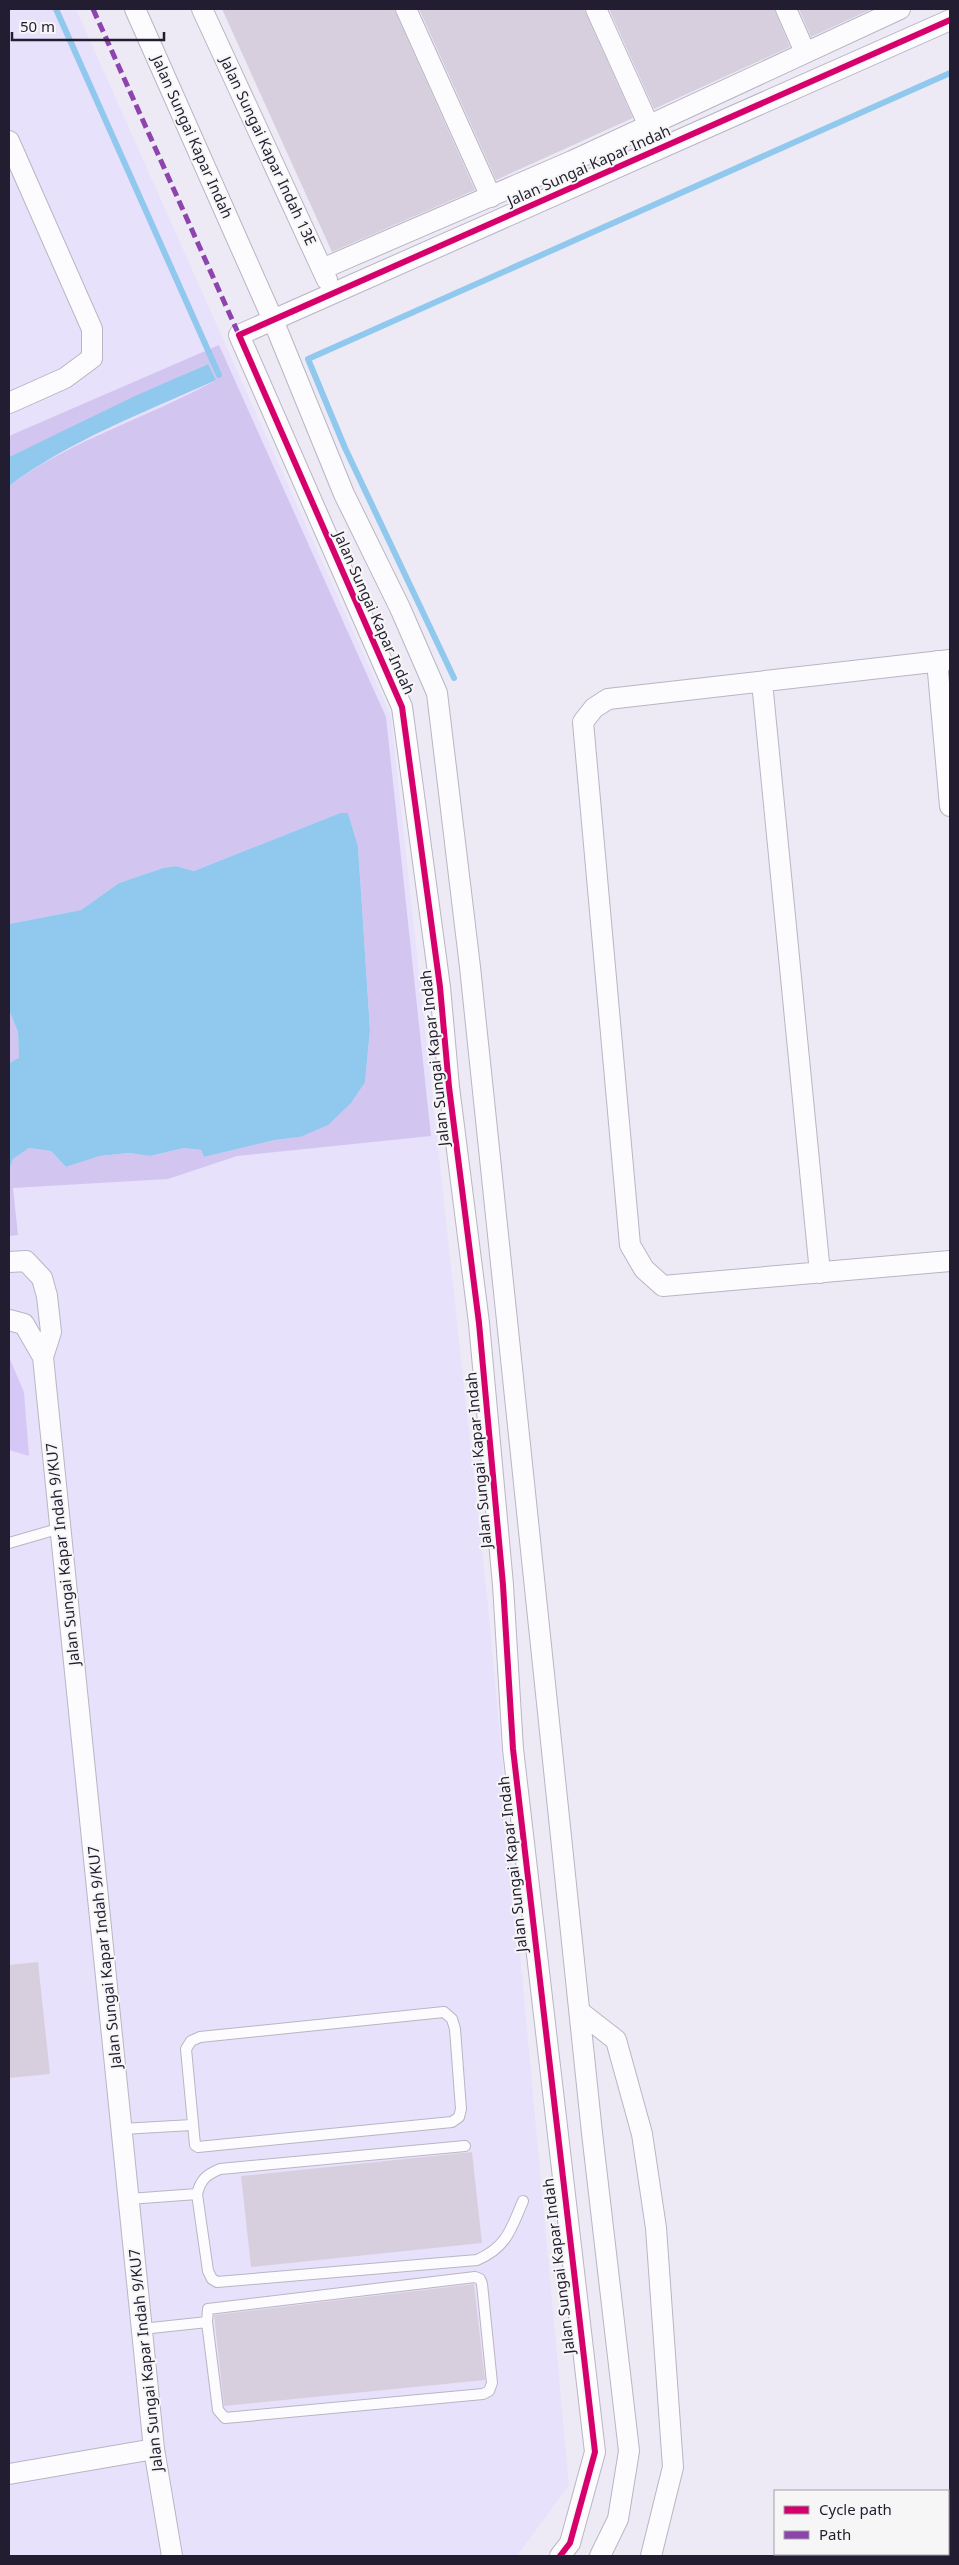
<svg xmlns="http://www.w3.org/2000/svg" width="959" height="2565" font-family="'Noto Sans',sans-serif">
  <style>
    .built { fill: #e8e1fb }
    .green { fill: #d2c6f0 }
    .forest { fill: #d5c8f6 }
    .water { fill: #91c8ee }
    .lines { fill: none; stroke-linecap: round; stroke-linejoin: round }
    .stream { stroke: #91c8ee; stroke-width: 6 }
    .building { fill: #d8cfde }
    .service-casing { stroke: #b9b5c3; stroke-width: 12 }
    .minor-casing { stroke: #b9b5c3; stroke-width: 22 }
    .service { stroke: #fcfcfe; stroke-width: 10 }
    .minor { stroke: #fcfcfe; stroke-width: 20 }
    .quiet { stroke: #8e44ad; stroke-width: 5; stroke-dasharray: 10 5; stroke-linecap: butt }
    .cycleway-casing { stroke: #f6f6f6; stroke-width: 9 }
    .cycleway { stroke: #d6006c; stroke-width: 6 }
    .labels { text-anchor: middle; stroke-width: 4; stroke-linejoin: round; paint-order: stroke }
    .street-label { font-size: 15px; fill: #231d31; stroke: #f6f6f6 }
  </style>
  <rect width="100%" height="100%" fill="#edeaf6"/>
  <path class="built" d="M9 9H76L391 716 488 1606 569 2485 517 2556H9Z"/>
  <path class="green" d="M219 345 386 717 431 1136 237 1156 168 1179 13 1188 18 1235 9 1236V1170L13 1159 29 1148 51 1151 66 1167 100 1156 129 1153 150 1156 184 1148 201 1150 204 1157 275 1140 300 1137 365 1082 370 1030 358 846 348 813H340L194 871 176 866 163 868 119 883 81 910 9 924V486C72 439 148 418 216 380L207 364 9 457V436Z
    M9 1010 18 1032 19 1059 9 1063Z"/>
  <path class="forest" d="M9 1357 24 1392 29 1456 9 1450Z"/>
  <path class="water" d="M208 364 216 380C146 412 70 440 9 486V457L135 396Z
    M340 813H348L358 846 370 1030 365 1082 351 1103 328 1125 300 1137 275 1140 204 1157 201 1150 184 1148 150 1156 129 1153 100 1156 66 1167 51 1151 29 1148 13 1159 9 1170V1063L19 1058 18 1032 9 1010V924L81 910 119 883 163 868 176 866 194 871Z"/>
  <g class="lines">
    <path class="stream" d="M56 9 219 375
      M454 678 345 448 308 359 950 73"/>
  </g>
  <path class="building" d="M222 9H394L475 190 332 252Z
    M419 9H584L633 118 496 180Z
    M609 9H774L790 47 654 109Z
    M799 9H872L811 37Z
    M38 1962 50 2074 9 2078V1965Z
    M472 2152 482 2243 251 2267 241 2176Z
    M474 2284 485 2380 224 2406 214 2315Z"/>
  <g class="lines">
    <defs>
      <path id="service" d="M9 1543 61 1528
        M444 2012 452 2019 455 2029 461 2109 459 2117 452 2122 198 2147 195 2145 186 2049 191 2041 200 2037Z
        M122 2129 192 2125
        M197 2194C201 2179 206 2175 220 2169L465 2146
        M129 2199 197 2194 208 2271 212 2279 217 2282 477 2260C507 2247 511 2229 523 2201
        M475 2277 480 2279 482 2284 492 2383 489 2391 483 2394 225 2418 218 2410 207 2322 208 2309Z
        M142 2329 207 2322"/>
      <path id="minor" d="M135 9 273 320 344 494 400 608 437 693 470 967 592 2133 629 2451 618 2519 600 2556
        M202 9 327 280
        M406 9 491 197
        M596 9 649 126
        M786 9 805 52
        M9 141 92 329V358L65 378 9 403
        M322 269 572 161 900 9
        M950 660 608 699 594 708 583 722 630 1245 644 1269 663 1286 950 1261
        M937 661 950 806
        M762 682 820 1273
        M9 1262 26 1261 42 1278 47 1296 51 1332 43 1357 154 2449 172 2556
        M9 1320 24 1324 43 1357
        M580 2012 616 2040 642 2134 656 2228 673 2467 651 2556
        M9 2474 154 2449
        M560 2556 570 2543 595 2452 513 1749 503 1585 479 1323 449 1087 440 987 402 707 239 335 950 20"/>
    </defs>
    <use href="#service" class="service-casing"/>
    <use href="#minor" class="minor-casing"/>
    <use href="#service" class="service"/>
    <use href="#minor" class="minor"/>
    <path class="quiet" d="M93 9 239 335"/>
    <defs>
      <path id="cycleway" d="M560 2556 570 2543 595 2452 513 1749 503 1585 479 1323 449 1087 440 987 402 707 239 335 950 20"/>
    </defs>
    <use href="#cycleway" class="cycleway-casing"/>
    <use href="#cycleway" class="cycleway"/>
  </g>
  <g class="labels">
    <g class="street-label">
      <text transform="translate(192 137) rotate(66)" y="5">Jalan Sungai Kapar Indah</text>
      <text transform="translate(268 151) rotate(65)" y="5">Jalan Sungai Kapar Indah 13E</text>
      <text transform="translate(589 166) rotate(-24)" y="5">Jalan Sungai Kapar Indah</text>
      <text transform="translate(374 613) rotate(66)" y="5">Jalan Sungai Kapar Indah</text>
      <text transform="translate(435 1058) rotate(-96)" y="5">Jalan Sungai Kapar Indah</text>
      <text transform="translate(479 1460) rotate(-95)" y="5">Jalan Sungai Kapar Indah</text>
      <text transform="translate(63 1554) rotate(-96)" y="5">Jalan Sungai Kapar Indah 9/KU7</text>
      <text transform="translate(513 1864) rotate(-96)" y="5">Jalan Sungai Kapar Indah</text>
      <text transform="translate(105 1957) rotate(-96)" y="5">Jalan Sungai Kapar Indah 9/KU7</text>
      <text transform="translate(559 2266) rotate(-97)" y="5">Jalan Sungai Kapar Indah</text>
      <text transform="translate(146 2360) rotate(-96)" y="5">Jalan Sungai Kapar Indah 9/KU7</text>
    </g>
  </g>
  <rect width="959" height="2565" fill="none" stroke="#231d31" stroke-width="20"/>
  <rect x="774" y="2490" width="175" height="65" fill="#f6f6f6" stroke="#a29fa7"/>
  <rect x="784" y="2506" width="25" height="8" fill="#d6006c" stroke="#a29fa7"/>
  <text x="819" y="2515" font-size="15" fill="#231d31">Cycle path</text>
  <rect x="784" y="2531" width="25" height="8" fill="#8e44ad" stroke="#a29fa7"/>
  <text x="819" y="2540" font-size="15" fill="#231d31">Path</text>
  <path d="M12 32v8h152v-8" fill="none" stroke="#231d31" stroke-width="2.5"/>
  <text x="20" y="32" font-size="15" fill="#231d31" stroke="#f6f6f6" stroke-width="4" paint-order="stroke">50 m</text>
</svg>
